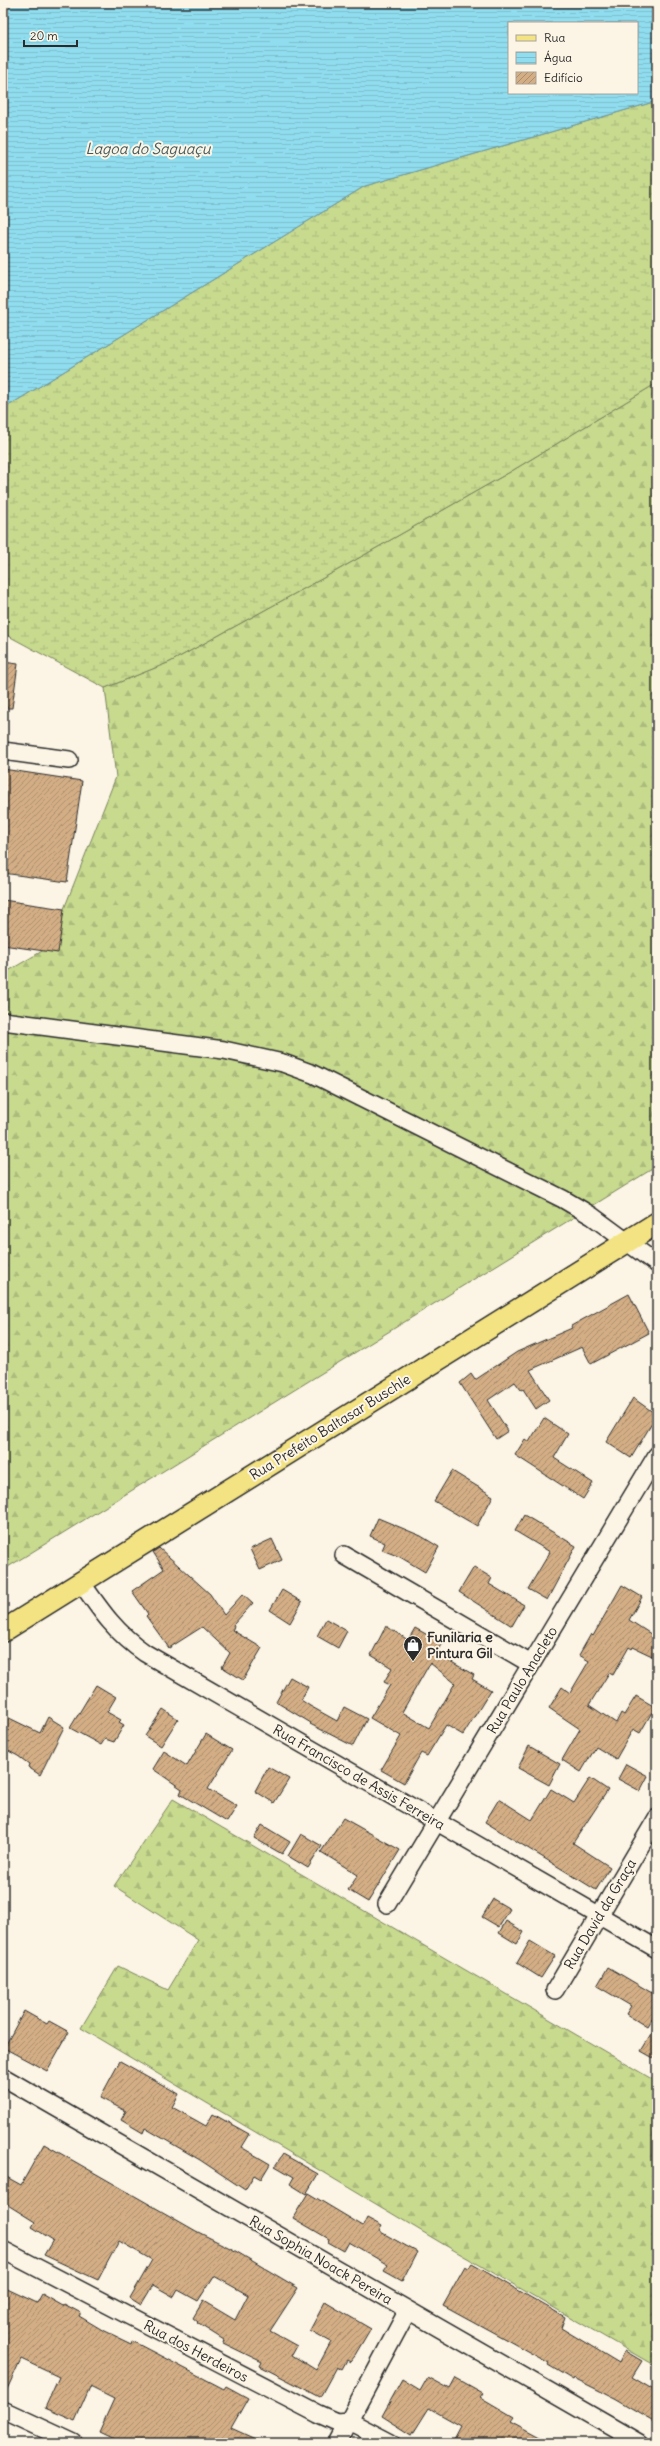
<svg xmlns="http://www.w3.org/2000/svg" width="660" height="2446" font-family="Delius,sans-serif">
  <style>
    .forest { fill: url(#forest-firs); stroke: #79825c }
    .wetland { fill: url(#wetland-marsh); stroke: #79825c }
    .water { fill: url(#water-rules); stroke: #6896a1; fill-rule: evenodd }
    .building { fill: url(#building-hatch); stroke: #2b2b2b; fill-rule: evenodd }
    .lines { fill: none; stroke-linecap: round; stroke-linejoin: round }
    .minor-casing { stroke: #2b2b2b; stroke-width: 20 }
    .major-casing { stroke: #2b2b2b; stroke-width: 24 }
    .minor { stroke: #fcf5e5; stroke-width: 17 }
    .major { stroke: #f4e382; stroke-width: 21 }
    .labels { text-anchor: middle; stroke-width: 4; stroke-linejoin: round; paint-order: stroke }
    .street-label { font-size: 14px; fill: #2b2b2b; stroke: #fcf5e5 }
    .poi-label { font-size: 14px; font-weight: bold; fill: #2b2b2b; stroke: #fcf5e5; text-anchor: start }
    .water-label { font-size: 15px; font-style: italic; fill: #44585c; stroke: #fcf5e5 }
  </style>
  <defs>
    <pattern id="forest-firs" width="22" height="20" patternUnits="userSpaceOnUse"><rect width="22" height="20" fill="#c7da8e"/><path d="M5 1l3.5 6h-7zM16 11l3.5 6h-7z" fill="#abbb7b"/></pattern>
    <pattern id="wetland-marsh" width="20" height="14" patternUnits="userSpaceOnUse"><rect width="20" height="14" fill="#c7da8e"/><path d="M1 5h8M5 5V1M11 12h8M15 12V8" fill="none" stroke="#abbb7b"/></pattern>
    <pattern id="water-rules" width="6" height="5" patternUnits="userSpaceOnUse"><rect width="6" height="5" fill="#90ddef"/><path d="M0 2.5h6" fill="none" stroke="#7cbecd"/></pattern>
    <pattern id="building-hatch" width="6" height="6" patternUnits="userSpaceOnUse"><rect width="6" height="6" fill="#d3ae85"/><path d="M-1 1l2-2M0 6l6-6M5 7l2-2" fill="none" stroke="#ab8e6d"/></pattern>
  </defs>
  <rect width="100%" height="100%" fill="#fcf5e5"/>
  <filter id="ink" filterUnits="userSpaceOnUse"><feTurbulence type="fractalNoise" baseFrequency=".025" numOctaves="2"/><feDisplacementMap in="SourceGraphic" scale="8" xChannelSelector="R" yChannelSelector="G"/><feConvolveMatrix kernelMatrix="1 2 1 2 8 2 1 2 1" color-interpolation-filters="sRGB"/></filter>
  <g filter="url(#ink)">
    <path class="forest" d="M657 383V1166L3 1570V974L49 947 116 777 105 688 170 662 336 571 510 472Z
      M173 1799 657 2082V2367L443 2244 81 2028 118 1966 168 1990 198 1940 114 1886Z"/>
    <path class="wetland" d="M657 101V383L510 472 336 571 170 662 105 688 3 633V409L365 186Z"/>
    <path class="water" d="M3 3H657V101L365 186 3 409ZM509 23H637V93H509Z"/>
    <path class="building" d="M3 662 18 664 12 708H3Z
      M3 769 82 781 67 882 3 873Z
      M3 900 64 909 58 953 3 945Z
      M629 1294 649 1333 591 1364 582 1347 530 1370 549 1400 536 1409 523 1389 521 1390 515 1382 488 1400 508 1431 496 1439 460 1383 471 1374 475 1380 517 1352 572 1328 571 1326Z
      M633 1398 657 1415 631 1458 606 1442Z
      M544 1418 568 1434 554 1458 593 1483 583 1499 515 1455 525 1439 529 1442Z
      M452 1471 493 1496 477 1526 434 1501Z
      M524 1515 576 1546 547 1600 528 1589 550 1552 515 1531Z
      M378 1518 421 1536 439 1547 425 1572 400 1557 382 1550 385 1543 370 1536Z
      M272 1539 282 1560 260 1570 250 1549Z
      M159 1548 210 1594 224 1615 243 1594 253 1603 233 1625 234 1627 232 1630 262 1648 243 1680 222 1667 230 1653 202 1627 169 1648 146 1616 148 1614 132 1591 164 1569 153 1552Z
      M474 1567 492 1578 489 1584 524 1605 512 1626 459 1592Z
      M622 1585 642 1597 629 1620 657 1638V1646L652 1656 633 1647 632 1649 629 1647 613 1675 609 1673 589 1705 616 1723 621 1713 624 1715 636 1696 655 1707 640 1733 633 1729 616 1759 596 1747 581 1772 562 1760 580 1729 549 1708 562 1687 570 1693 589 1661 579 1655 591 1634 593 1636Z
      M282 1590 302 1602 290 1623 270 1610Z
      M326 1619 347 1631 338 1648 317 1636Z
      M386 1626 408 1640 415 1628 442 1643 436 1653 474 1675 472 1679 491 1690 463 1735 446 1725 427 1756 421 1753 404 1783 381 1770 401 1736 370 1718 390 1685 384 1682 392 1668 371 1655ZM430 1663 455 1683 429 1728 402 1712Z
      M290 1677 308 1687 301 1700 310 1706 337 1721 344 1707 367 1719 353 1746 310 1724 311 1723 276 1702Z
      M96 1685 116 1697 107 1712 121 1720 119 1722 124 1725 114 1742 105 1739 101 1745 70 1728Z
      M163 1709 178 1719 161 1746 145 1736Z
      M3 1715 40 1733 48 1717 64 1727 40 1775 28 1767 29 1764 18 1756 3 1748Z
      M206 1734 232 1750 208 1789 237 1806 227 1822 180 1794 182 1789 153 1769 164 1751 187 1766Z
      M529 1746 560 1764 549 1785 518 1768Z
      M626 1764 648 1776 640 1791 618 1779Z
      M268 1767 289 1779 274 1803 255 1791Z
      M590 1778 608 1790 573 1843 610 1867 596 1890 485 1822 499 1799 532 1820 551 1789 574 1803Z
      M343 1818 400 1850 368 1902 348 1890 358 1875 321 1852Z
      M262 1825 290 1842 282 1854 254 1838Z
      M301 1834 322 1846 308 1868 288 1856Z
      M493 1899 510 1909 499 1927 482 1917Z
      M506 1921 524 1932 517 1944 499 1933Z
      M530 1941 555 1956 541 1978 517 1963Z
      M608 1967 657 1996V2010L647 2027 626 2014 631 2006 597 1986Z
      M24 2011 47 2024 49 2021 69 2032 47 2071 4 2048Z
      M657 2025V2060L641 2051Z
      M120 2061 179 2094 172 2107 206 2126 213 2114 249 2134 241 2147 270 2164 261 2179 254 2175 245 2190 200 2160 145 2128 143 2133 121 2120 126 2111 100 2098Z
      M44 2144 196 2231 232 2249 298 2288 270 2331 297 2346 292 2355 316 2370 331 2342 310 2330 325 2302 371 2329 355 2356 350 2362 347 2360 342 2369 337 2366 320 2397 260 2366 262 2362 223 2343 224 2340 197 2323 198 2322 193 2318 203 2301 235 2320 248 2295 214 2276 198 2301 178 2290 174 2297 153 2285 141 2305 130 2298 152 2260 119 2241 98 2280 44 2255 53 2240 32 2227 35 2222 3 2202V2175L21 2185Z
      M283 2154 318 2174 306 2194 290 2184 294 2177 275 2166Z
      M308 2193 363 2226 367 2218 382 2226 379 2231 417 2252 402 2281 384 2271 388 2265 349 2242 344 2251 328 2242 329 2239 293 2218Z
      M472 2264 565 2317 561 2328 619 2363 625 2351 642 2361 632 2377 657 2392V2423L614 2398 574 2378 573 2380 548 2365 549 2363 443 2305 465 2266 469 2268Z
      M3 2287 37 2303 42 2294 63 2306 64 2304 81 2313 79 2316 104 2331 131 2344 132 2341 224 2389 226 2386 248 2398 231 2428 264 2443H122L99 2432 114 2399 90 2387 75 2421 45 2408 59 2377 21 2359 3 2398Z
      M428 2377 450 2389 456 2378 483 2393 480 2397 514 2417 511 2421 552 2443H452L461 2426 429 2408 412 2435 382 2416 402 2380 420 2391Z"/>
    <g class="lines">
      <defs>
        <path id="minor" d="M3 751 69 760
          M3 1021 224 1050 283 1063 313 1074 563 1199 592 1216 657 1264
          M344 1555 531 1664
          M81 1582C101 1611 116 1633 145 1653L657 1949
          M387 1904 657 1455
          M555 1990 657 1818
          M3 2077 639 2443
          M3 2250 318 2414 336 2422 349 2421 391 2443
          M3 2410 74 2443
          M337 2443 408 2310"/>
        <path id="major" d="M3 1631 657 1223"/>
      </defs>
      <use href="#minor" class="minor-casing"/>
      <use href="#major" class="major-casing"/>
      <use href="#minor" class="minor"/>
      <use href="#major" class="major"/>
    </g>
  </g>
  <defs>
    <symbol id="shop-pin" viewBox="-11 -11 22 30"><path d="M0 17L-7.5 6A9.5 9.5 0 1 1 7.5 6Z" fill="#2b2b2b" stroke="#fcf5e5"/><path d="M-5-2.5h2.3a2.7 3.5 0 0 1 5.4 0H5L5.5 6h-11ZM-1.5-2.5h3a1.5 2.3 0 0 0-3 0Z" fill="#fff"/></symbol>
  </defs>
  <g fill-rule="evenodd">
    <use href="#shop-pin" x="402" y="1634" width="22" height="30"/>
  </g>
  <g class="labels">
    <g class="street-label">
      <text transform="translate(330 1427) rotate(-32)" y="5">Rua Prefeito Baltasar Buschle</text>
      <text transform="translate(522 1680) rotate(-59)" y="5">Rua Paulo Anacleto</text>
      <text transform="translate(359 1777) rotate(30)" y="5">Rua Francisco de Assis Ferreira</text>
      <text transform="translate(600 1914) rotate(-59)" y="5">Rua David da Graça</text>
      <text transform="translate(321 2260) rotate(30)" y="5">Rua Sophia Noack Pereira</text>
      <text transform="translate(196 2351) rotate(28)" y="5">Rua dos Herdeiros</text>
    </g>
    <g class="poi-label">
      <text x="427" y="1642">Funilaria e<tspan x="427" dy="16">Pintura Gil</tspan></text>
    </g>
    <g class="water-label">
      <text x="148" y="154">Lagoa do Saguaçu</text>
    </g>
  </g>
  <rect width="660" height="2446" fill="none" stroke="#fcf5e5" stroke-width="16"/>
  <rect x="8" y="8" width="644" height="2430" fill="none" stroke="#2b2b2b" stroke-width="1.5" filter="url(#ink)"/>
  <rect x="508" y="22" width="130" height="72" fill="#fcf5e5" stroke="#a8a49b"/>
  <rect x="516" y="35" width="20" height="6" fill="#f4e382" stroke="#a8a49b"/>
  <text x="544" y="42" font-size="12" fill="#2b2b2b">Rua</text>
  <rect x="516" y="52" width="20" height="12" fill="url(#water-rules)" stroke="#a8a49b"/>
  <text x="544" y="62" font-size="12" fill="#2b2b2b">Água</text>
  <rect x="516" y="72" width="20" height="12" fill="url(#building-hatch)" stroke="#a8a49b"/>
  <text x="544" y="82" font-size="12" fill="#2b2b2b">Edifício</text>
  <path d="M24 40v6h53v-6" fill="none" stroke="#2b2b2b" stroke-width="2"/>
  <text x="30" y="40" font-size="12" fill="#2b2b2b" stroke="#fcf5e5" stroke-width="3" paint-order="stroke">20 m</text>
</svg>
